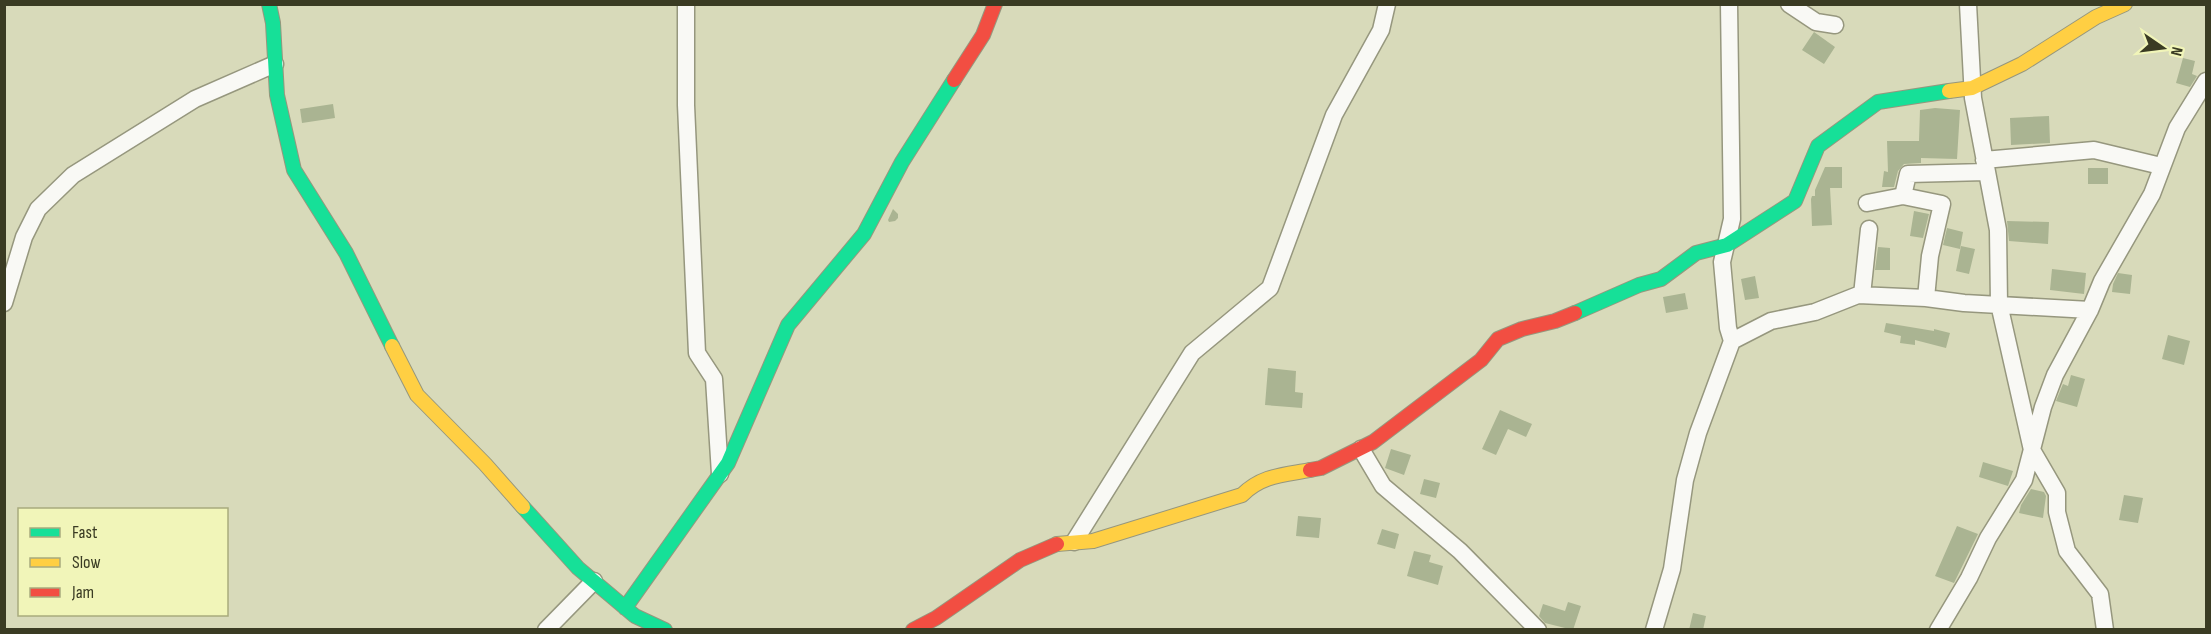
<svg xmlns="http://www.w3.org/2000/svg" width="2211" height="634" font-family="'Sofia Sans Condensed',sans-serif">
  <style>
    .building { fill: #aab492 }
    .lines { fill: none; stroke-linecap: round; stroke-linejoin: round }
    .street-casing { stroke: #96977e; stroke-width: 19 }
    .fast-casing { stroke: #96977e; stroke-width: 16 }
    .slow-casing { stroke: #96977e; stroke-width: 16 }
    .jam-casing { stroke: #96977e; stroke-width: 16 }
    .street { stroke: #f9f9f5; stroke-width: 16 }
    .fast { stroke: #16e098; stroke-width: 14 }
    .slow { stroke: #ffcf43; stroke-width: 14 }
    .jam { stroke: #f24e42; stroke-width: 14 }
  </style>
  <rect width="100%" height="100%" fill="#d8daba"/>
  <path class="building" d="M1814 32 1835 47 1824 64 1802 50Z
    M2183 58 2195 61 2192 74 2197 76 2190 87 2176 83Z
    M333 104 335 118 302 123 300 109Z
    M1935 108 1960 110 1957 159 1921 158V163L1904 164 1898 171 1894 187H1882L1884 171 1888 172 1887 141H1919L1920 110Z
    M2049 116 2050 143 2011 145 2010 118Z
    M1825 167H1842V188H1830L1832 225 1812 226 1811 199 1812 196H1815V190Z
    M2088 168H2108V184H2088Z
    M893 209 898 214V218L895 221 889 222 888 220Z
    M1914 211 1929 214 1923 238 1910 236Z
    M2007 221 2049 222 2048 244 2009 241Z
    M1947 228 1963 232 1960 249 1943 245Z
    M1961 246 1975 249 1969 274 1956 271Z
    M1878 247 1890 248V270H1875Z
    M2052 269 2086 273 2084 294 2050 290Z
    M2118 273 2132 275 2130 294 2112 292 2113 284Z
    M1755 276 1759 298 1745 300 1741 279Z
    M1685 293 1688 309 1666 313 1663 297Z
    M1886 323 1934 331V329L1950 333 1946 348 1915 340V345L1900 343 1901 336 1884 332Z
    M2168 335 2190 341 2184 365 2162 359Z
    M1268 368 1296 371 1295 392 1303 393 1302 408 1265 405Z
    M2071 375 2085 379 2077 407 2056 401 2063 384 2068 386Z
    M1500 410 1532 424 1526 437 1508 429 1496 455 1482 449Z
    M1391 449 1411 455 1404 475 1385 468Z
    M1983 462 2013 471 2008 486 1979 477Z
    M1424 479 1440 483 1436 498 1420 494Z
    M2031 489 2044 492 2046 496 2043 518 2019 513 2021 505Z
    M2124 495 2143 498 2138 523 2119 520Z
    M1298 516 1321 518 1319 538 1296 536Z
    M1957 526 1978 534 1954 583 1935 576Z
    M1382 529 1399 534 1395 549 1377 544Z
    M1414 551 1431 555 1429 562 1443 566 1438 585 1407 576Z
    M1568 602 1581 606 1573 630 1545 623 1539 616 1543 604 1565 611Z
    M1693 613 1706 616 1703 630H1689Z"/>
  <g class="lines">
    <defs>
      <path id="street" d="M686 4V105L697 353 714 379 720 474
        M1789 4 1816 22 1835 25
        M1968 4 1973 98 1998 230 1999 304 2032 450 2057 493V512L2067 551 2100 594 2105 630
        M1984 160 2094 150 2161 166
        M1903 196 1908 174 1986 172
        M1867 203 1903 196 1942 204 1930 256 1926 298
        M1862 295 1869 229
        M4 303 24 237 38 209 73 175 195 99 275 64
        M1732 341 1771 321 1815 312 1858 295 1926 298 1964 303 2090 310
        M1361 449 1383 486 1460 551 1538 630
        M1074 542 1192 353 1270 288 1334 115 1381 30 1387 4
        M546 630 594 581
        M1654 630 1672 569 1685 480 1698 433 1732 341 1728 328 1722 262 1732 219 1729 4
        M1938 630 1969 578 1988 538 2024 480 2043 407 2055 375 2090 310 2102 281 2152 194 2177 128 2206 81"/>
      <path id="fast" d="M269 4 273 23 277 95 294 170 346 253 392 346
        M1575 313 1639 285 1661 279 1696 253 1727 245 1795 201 1818 146 1878 102 1949 91
        M523 507 578 568 635 616 665 630
        M625 608 728 463 788 325 864 234 902 162 954 80"/>
      <path id="slow" d="M1949 91 1972 88 2022 64 2096 17 2125 4
        M392 346 417 395 485 464 523 507
        M1057 544 1093 541 1242 495C1262 475 1284 475 1310 470"/>
      <path id="jam" d="M954 80 983 35 995 4
        M1310 470 1321 468 1373 442 1481 360 1498 339 1522 329 1555 321 1575 313
        M913 630 936 618 1020 560 1057 544"/>
    </defs>
    <use href="#street" class="street-casing"/>
    <use href="#fast" class="fast-casing"/>
    <use href="#slow" class="slow-casing"/>
    <use href="#jam" class="jam-casing"/>
    <use href="#street" class="street"/>
    <use href="#fast" class="fast"/>
    <use href="#slow" class="slow"/>
    <use href="#jam" class="jam"/>
  </g>
  <rect width="2211" height="634" fill="none" stroke="#3a3b23" stroke-width="12"/>
  <rect x="18" y="508" width="210" height="108" fill="#f1f5b9" stroke="#a8ab7d" stroke-width="1.5"/>
  <rect x="30" y="528" width="30" height="9" fill="#16e098" stroke="#a8ab7d" stroke-width="1.5"/>
  <text x="72" y="538" font-size="18" fill="#3a3b23">Fast</text>
  <rect x="30" y="558" width="30" height="9" fill="#ffcf43" stroke="#a8ab7d" stroke-width="1.5"/>
  <text x="72" y="568" font-size="18" fill="#3a3b23">Slow</text>
  <rect x="30" y="588" width="30" height="9" fill="#f24e42" stroke="#a8ab7d" stroke-width="1.5"/>
  <text x="72" y="598" font-size="18" fill="#3a3b23">Jam</text>
  <g transform="translate(2163 48) rotate(104)" stroke="#f1f5b9" stroke-width="4.5" paint-order="stroke">
  <path d="M0-4.5L10 22L0 15L-10 22Z" fill="#3a3b23"/>
  <text y="-9" font-size="16" font-weight="bold" text-anchor="middle" fill="#3a3b23">N</text>
  </g>
</svg>
